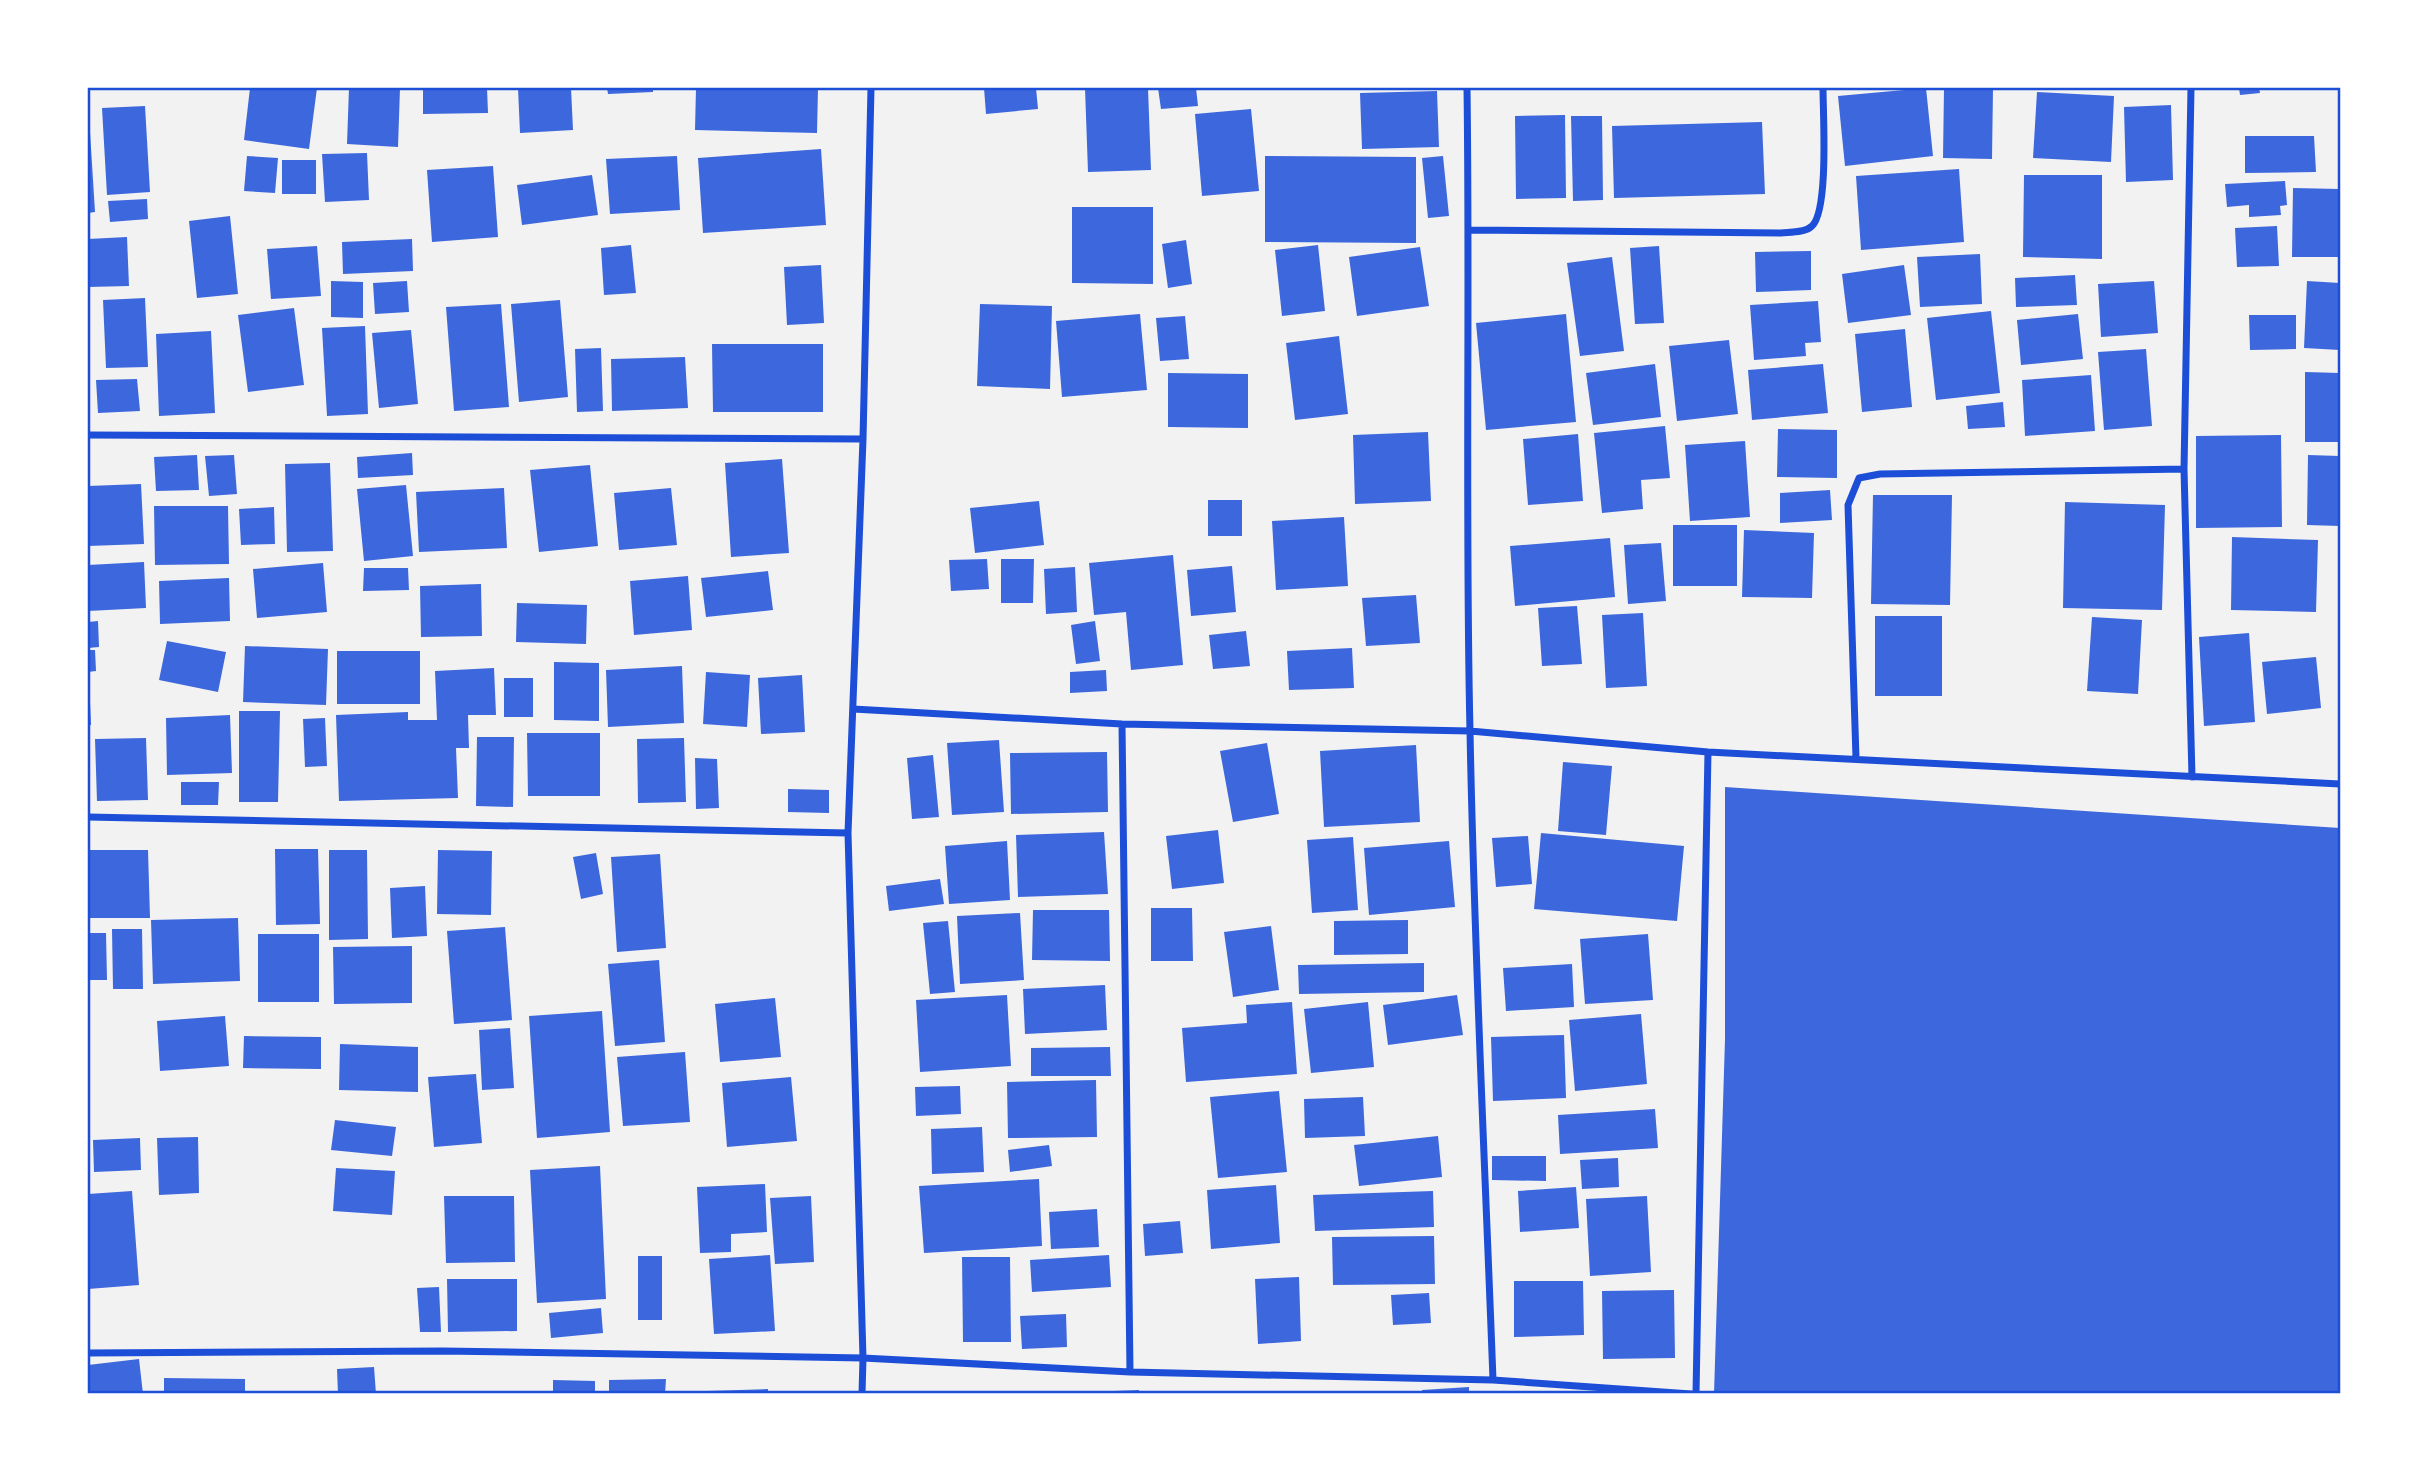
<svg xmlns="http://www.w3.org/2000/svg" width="2428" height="1481" font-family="Bitter,serif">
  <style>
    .building { fill: #3d67dc }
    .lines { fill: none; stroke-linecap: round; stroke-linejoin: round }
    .minor { stroke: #1d4ed8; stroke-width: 7 }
    .neatline { fill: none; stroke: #1d4ed8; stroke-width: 2.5 }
  </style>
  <rect width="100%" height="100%" fill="#f2f2f2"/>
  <path class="building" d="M250 88H317L309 149 244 140Z
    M349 88H400L398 147 347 144Z
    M423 88H487L488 113 423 114Z
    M518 88H571L573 130 520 133Z
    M607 88H653V92L608 94Z
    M696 88H818L817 133 695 130Z
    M984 88H1036L1038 109 986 114Z
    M1085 88H1148L1151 170 1088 172Z
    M1158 88H1196L1198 106 1161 109Z
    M1926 88 1933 156 1845 166 1838 96Z
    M1944 88H1993L1992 159 1943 158Z
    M2239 88H2259L2260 93 2240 95Z
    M1437 91 1439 147 1362 149 1360 93Z
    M2037 92 2114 96 2111 162 2033 158Z
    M2171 105 2173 180 2126 182 2124 107Z
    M145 106 150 192 107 195 102 108Z
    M1251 109 1259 191 1202 196 1195 114Z
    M1565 115 1566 198 1516 199 1515 116Z
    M1571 116H1602L1603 200 1573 201Z
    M1762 122 1765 194 1614 198 1612 126Z
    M88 132H90L95 212 88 213Z
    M2245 136H2314L2316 172 2245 173Z
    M821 149 826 225 703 233 698 158Z
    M367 153 369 200 325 202 322 154Z
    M247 156 278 158 275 193 244 191Z
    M677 156 680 210 610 214 606 159Z
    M1265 156 1416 157V243L1265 242Z
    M1443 156 1449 216 1428 218 1422 158Z
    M282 160H316V194H282Z
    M493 166 498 237 432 242 427 170Z
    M1959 169 1964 242 1861 250 1856 176Z
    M592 175 598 215 522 225 517 185Z
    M2024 175H2102V259L2023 257Z
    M2285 181 2287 205 2280 206 2281 215 2249 217V205L2227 207 2225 184Z
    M2293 188 2340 189V257H2292Z
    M147 199 148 219 110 222 108 201Z
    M1072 207H1153V284L1072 283Z
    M230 216 238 294 197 298 189 221Z
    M2277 226 2279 266 2237 267 2235 228Z
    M127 237 129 286 88 287V239Z
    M412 239 413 271 343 274 342 242Z
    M1186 240 1192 284 1168 288 1162 244Z
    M631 245 636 293 604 295 601 248Z
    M1318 245 1325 311 1282 316 1275 250Z
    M317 246 321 296 271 299 267 249Z
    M1659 246 1664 323 1635 324 1630 248Z
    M1420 247 1429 306 1357 316 1349 257Z
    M1811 251V290L1756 292 1755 252Z
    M1980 254 1982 304 1920 307 1917 257Z
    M1612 257 1624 351 1580 356 1567 263Z
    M821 265 824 323 787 325 784 267Z
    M1904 265 1911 315 1848 323 1842 274Z
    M2075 275 2077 305 2016 307 2015 278Z
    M331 281 363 282V318L331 317Z
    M407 281 409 312 375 314 373 283Z
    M2154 281 2158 333 2101 337 2098 284Z
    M2307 281 2340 283V350L2304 348Z
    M145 298 148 367 106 368 103 300Z
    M560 300 568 397 519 402 511 304Z
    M1818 301 1821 342 1805 343 1806 356 1754 360 1750 305Z
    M501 304 509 407 454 411 446 307Z
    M980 304 1052 306 1050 389 977 386Z
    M294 308 304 385 248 392 238 315Z
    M1991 311 2000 393 1936 400 1927 318Z
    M1140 314 1147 390 1062 397 1056 321Z
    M1566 314 1576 422 1486 430 1476 323Z
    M2078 314 2083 359 2021 365 2017 320Z
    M2249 315H2296V349L2250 350Z
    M1185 316 1189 359 1160 361 1156 318Z
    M365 326 368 414 327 416 322 328Z
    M1905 329 1912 407 1862 412 1855 334Z
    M411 330 418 404 379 408 372 333Z
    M211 331 215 413 159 416 156 334Z
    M1339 336 1348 414 1295 420 1286 343Z
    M1729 340 1738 414 1677 421 1669 346Z
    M712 344H823V412H713Z
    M601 348 603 411 577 412 575 349Z
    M2146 349 2152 426 2104 430 2098 352Z
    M685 357 688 408 612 411 611 359Z
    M1655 364 1661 417 1593 425 1586 373Z
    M1823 364 1828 413 1752 420 1748 370Z
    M2305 372 2340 373V442H2305Z
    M1168 373 1248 374V428L1168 427Z
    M2091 375 2095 431 2025 436 2022 380Z
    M137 379 140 411 98 413 96 380Z
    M2003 402 2005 427 1968 429 1966 406Z
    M1665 426 1670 478 1641 480 1643 509 1602 513 1594 433Z
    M1778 429 1837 430V478L1777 477Z
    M1428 432 1431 501 1355 504 1353 435Z
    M1578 434 1583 501 1528 505 1523 439Z
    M2281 435 2282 527 2196 528V436Z
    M1745 441 1750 517 1690 521 1685 445Z
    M412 453 413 475 358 478 357 457Z
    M197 455 199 490 156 491 154 457Z
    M234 455 237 494 209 496 205 456Z
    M2308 455 2340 456V526L2307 525Z
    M782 459 789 553 731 557 725 463Z
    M330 463 333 551 287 552 285 464Z
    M590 465 598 546 539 552 530 470Z
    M141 484 144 544 88 546V486Z
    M406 485 413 556 364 561 357 489Z
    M504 488 507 548 419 552 416 492Z
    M671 488 677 545 619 550 614 493Z
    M1830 490 1832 520 1780 523V493Z
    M1873 495H1952L1950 605 1871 604Z
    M1208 500H1242V536H1208Z
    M1039 501 1044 545 975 553 970 508Z
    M2065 502 2165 505 2162 610 2063 608Z
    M154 506H228L229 564 155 565Z
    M274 507 275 544 241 545 239 509Z
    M1344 517 1348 586 1276 590 1272 521Z
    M1673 525H1737V586H1673Z
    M1744 530 1814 533 1812 598 1742 597Z
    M2232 537 2318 540 2316 612 2231 610Z
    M1610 538 1615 597 1515 606 1510 546Z
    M1661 543 1666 601 1628 604 1624 545Z
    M1173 555 1183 665 1131 670 1126 612 1094 615 1089 563Z
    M987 559 989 589 951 591 949 560Z
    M1001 559H1034L1033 603H1001Z
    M144 562 146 608 88 611V565Z
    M323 563 327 612 257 618 253 569Z
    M1232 566 1236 612 1191 616 1187 570Z
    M1075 567 1077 612 1046 614 1044 569Z
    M364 568H408L409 590 363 591Z
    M768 571 773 610 706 617 701 578Z
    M688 576 692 630 634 635 630 581Z
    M229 578 230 621 160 624 159 581Z
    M481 584 482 636 421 637 420 586Z
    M1416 595 1420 643 1366 646 1362 598Z
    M517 603 587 605 586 644 516 642Z
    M1577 606 1582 664 1542 666 1538 608Z
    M1643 613 1647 686 1606 688 1602 615Z
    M1875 616H1942V696H1875Z
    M2092 617 2142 620 2138 694 2087 691Z
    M98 621 99 647 88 648V622Z
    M1095 621 1100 661 1076 664 1071 625Z
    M1246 631 1250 666 1213 669 1209 635Z
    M2249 633 2255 722 2204 726 2199 637Z
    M167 641 226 652 218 692 159 680Z
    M245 646 328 649 326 705 243 702Z
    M1352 648 1354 688 1289 690 1287 651Z
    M88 650H95L96 671 88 672Z
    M337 651H420V704H337Z
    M2316 657 2321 708 2267 714 2262 662Z
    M554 662 599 663V721L554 720Z
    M682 666 684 723 608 727 606 670Z
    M494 668 496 715H468L469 748H456L458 798 339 801 336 715 408 712V720H437L435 671Z
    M1106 670 1107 691 1070 693V672Z
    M706 672 750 675 747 727 703 724Z
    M802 675 805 732 761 734 758 678Z
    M504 678H533V717H504Z
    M88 702H90L91 725H88Z
    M239 711H280L278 802H239Z
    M230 715 232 773 167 775 166 718Z
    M325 718 327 766 305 767 303 719Z
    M527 733H600V796H528Z
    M477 737H514L513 807 476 806Z
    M146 738 148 800 97 801 95 739Z
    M684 738 686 802 638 803 637 739Z
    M999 740 1004 812 952 815 947 743Z
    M1267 743 1279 814 1233 822 1220 751Z
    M1416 745 1420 822 1324 827 1320 751Z
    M1107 752 1108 812 1011 814 1010 753Z
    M933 755 939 817 912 819 907 758Z
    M695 758 717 759 719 808 696 809Z
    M1563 762 1612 766 1606 835 1558 831Z
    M181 782H219L218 805H181Z
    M1725 787 2340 828V1394H1714L1725 1039Z
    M788 789 829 790V813L788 812Z
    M1218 830 1224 883 1172 889 1166 836Z
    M1104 832 1108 894 1018 897 1016 835Z
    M1541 833 1684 846 1677 921 1534 909Z
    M1528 836 1532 884 1496 887 1492 838Z
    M1353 837 1358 910 1312 913 1307 840Z
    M1007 841 1010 900 949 904 945 846Z
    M1449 841 1455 907 1369 915 1364 848Z
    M275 849H318L320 924 276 925Z
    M88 850H148L150 918H90Z
    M329 850H367L368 939 329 940Z
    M438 850 492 851 491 915 437 914Z
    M596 853 603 894 581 899 573 857Z
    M660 854 666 948 617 952 611 857Z
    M940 879 944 904 889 911 886 886Z
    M425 886 427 936 392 938 390 888Z
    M1151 908H1192L1193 961H1151Z
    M1033 910H1109L1110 961 1032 960Z
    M1020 913 1024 980 960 984 957 916Z
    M238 918 240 981 153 984 151 920Z
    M1408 920V954L1334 955V921Z
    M948 921 955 992 930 994 923 923Z
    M1271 926 1279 990 1233 997 1224 932Z
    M505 927 512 1020 454 1024 447 931Z
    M112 929H142L143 989H113Z
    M88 933H106L107 980H88Z
    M258 934H319V1002H258Z
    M1648 934 1653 1000 1585 1004 1580 939Z
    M412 946V1003L334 1004 333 947Z
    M659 960 665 1042 615 1046 608 964Z
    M1424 963V992L1299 994 1298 965Z
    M1572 964 1574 1007 1506 1011 1503 968Z
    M1105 985 1107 1030 1025 1034 1023 989Z
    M1007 995 1011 1066 920 1072 916 1000Z
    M1457 995 1463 1035 1388 1045 1383 1005Z
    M775 998 781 1057 720 1062 715 1004Z
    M1292 1002 1297 1074 1186 1082 1182 1028 1247 1023 1246 1005Z
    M1368 1002 1374 1067 1311 1073 1304 1009Z
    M602 1011 610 1132 537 1138 529 1016Z
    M1641 1014 1647 1084 1575 1091 1569 1020Z
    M225 1016 229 1066 160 1071 157 1021Z
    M510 1028 514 1088 482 1090 479 1030Z
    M1564 1035 1566 1098 1493 1101 1491 1037Z
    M244 1036 321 1037V1069L243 1068Z
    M340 1044 418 1047V1092L339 1090Z
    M1110 1047 1111 1076H1031V1048Z
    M685 1052 690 1122 623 1126 617 1057Z
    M476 1074 482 1143 434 1147 428 1077Z
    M791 1077 797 1141 727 1147 722 1083Z
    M1096 1080 1097 1137 1008 1138 1007 1082Z
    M960 1086 961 1114 916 1116 915 1087Z
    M1279 1091 1287 1172 1218 1178 1210 1097Z
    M1363 1097 1365 1136 1305 1138 1304 1099Z
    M1655 1109 1658 1148 1560 1154 1558 1115Z
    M335 1120 396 1127 392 1156 331 1150Z
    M982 1127 984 1172 932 1174 931 1129Z
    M1438 1136 1442 1177 1359 1186 1354 1145Z
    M198 1137 199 1193 159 1195 157 1138Z
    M140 1138 141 1170 94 1172 93 1140Z
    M1049 1145 1052 1166 1010 1172 1008 1150Z
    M1492 1156H1546V1181L1492 1180Z
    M1618 1158 1619 1187 1582 1189 1580 1160Z
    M600 1166 606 1299 537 1303 530 1170Z
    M336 1168 395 1171 392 1215 333 1211Z
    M1039 1179 1042 1246 924 1253 919 1186Z
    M765 1184 767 1232 731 1234V1252L700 1253 697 1187Z
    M1276 1185 1280 1243 1211 1249 1207 1190Z
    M1576 1187 1579 1228 1520 1232 1518 1191Z
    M132 1191 139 1285 88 1289V1194Z
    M1433 1191 1434 1227 1315 1231 1313 1195Z
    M444 1196H514L515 1262 446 1263Z
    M811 1196 814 1262 775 1264 770 1198Z
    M1647 1196 1651 1272 1590 1276 1586 1199Z
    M1097 1209 1099 1247 1051 1249 1049 1212Z
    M1180 1221 1183 1253 1145 1256 1143 1224Z
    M1434 1236 1435 1284 1333 1285 1332 1237Z
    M770 1255 775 1331 714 1334 709 1259Z
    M1109 1255 1111 1287 1032 1292 1030 1260Z
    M638 1256H662V1320H638Z
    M962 1257H1010L1011 1342H963Z
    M1299 1277 1301 1341 1258 1344 1255 1279Z
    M447 1279H517V1331L448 1332Z
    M1514 1281H1583L1584 1335 1514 1337Z
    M439 1287 441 1332H420L417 1288Z
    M1674 1290 1675 1358 1603 1359 1602 1291Z
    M1429 1293 1431 1323 1393 1325 1391 1295Z
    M601 1308 603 1333 551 1338 549 1313Z
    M1066 1314 1067 1347 1022 1349 1020 1316Z
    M139 1359 143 1394H88V1365Z
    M374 1367 376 1394H338L337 1369Z
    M164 1378 245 1379V1394H164Z
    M666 1379 665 1394H609V1380Z
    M553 1380 595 1381V1394H553Z
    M1469 1387V1394H1422V1390Z
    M768 1389V1394H707V1391Z
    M1139 1390V1394H1114V1391Z"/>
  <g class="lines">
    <path class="minor" d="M1467 88C1470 302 1465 516 1470 731 1474 947 1485 1164 1493 1380
      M2191 88 2184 469 2192 777
      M1469 230 1781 233C1790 232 1805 233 1812 226 1829 210 1823 114 1823 88
      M88 435 863 439
      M853 709 1122 724 1470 731 1708 752 2340 784
      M1122 724 1130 1372
      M1856 758 1848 505 1859 478 1880 474 2184 469
      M88 817 848 833
      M88 1353 443 1351 863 1358 1130 1372 1493 1380 1691 1394
      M862 1394 863 1358 848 833 863 439 871 88
      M1696 1394 1708 752"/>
  </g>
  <rect width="2428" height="1481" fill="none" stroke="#ffffff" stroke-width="178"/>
  <rect x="89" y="89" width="2250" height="1303" class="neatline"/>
</svg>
